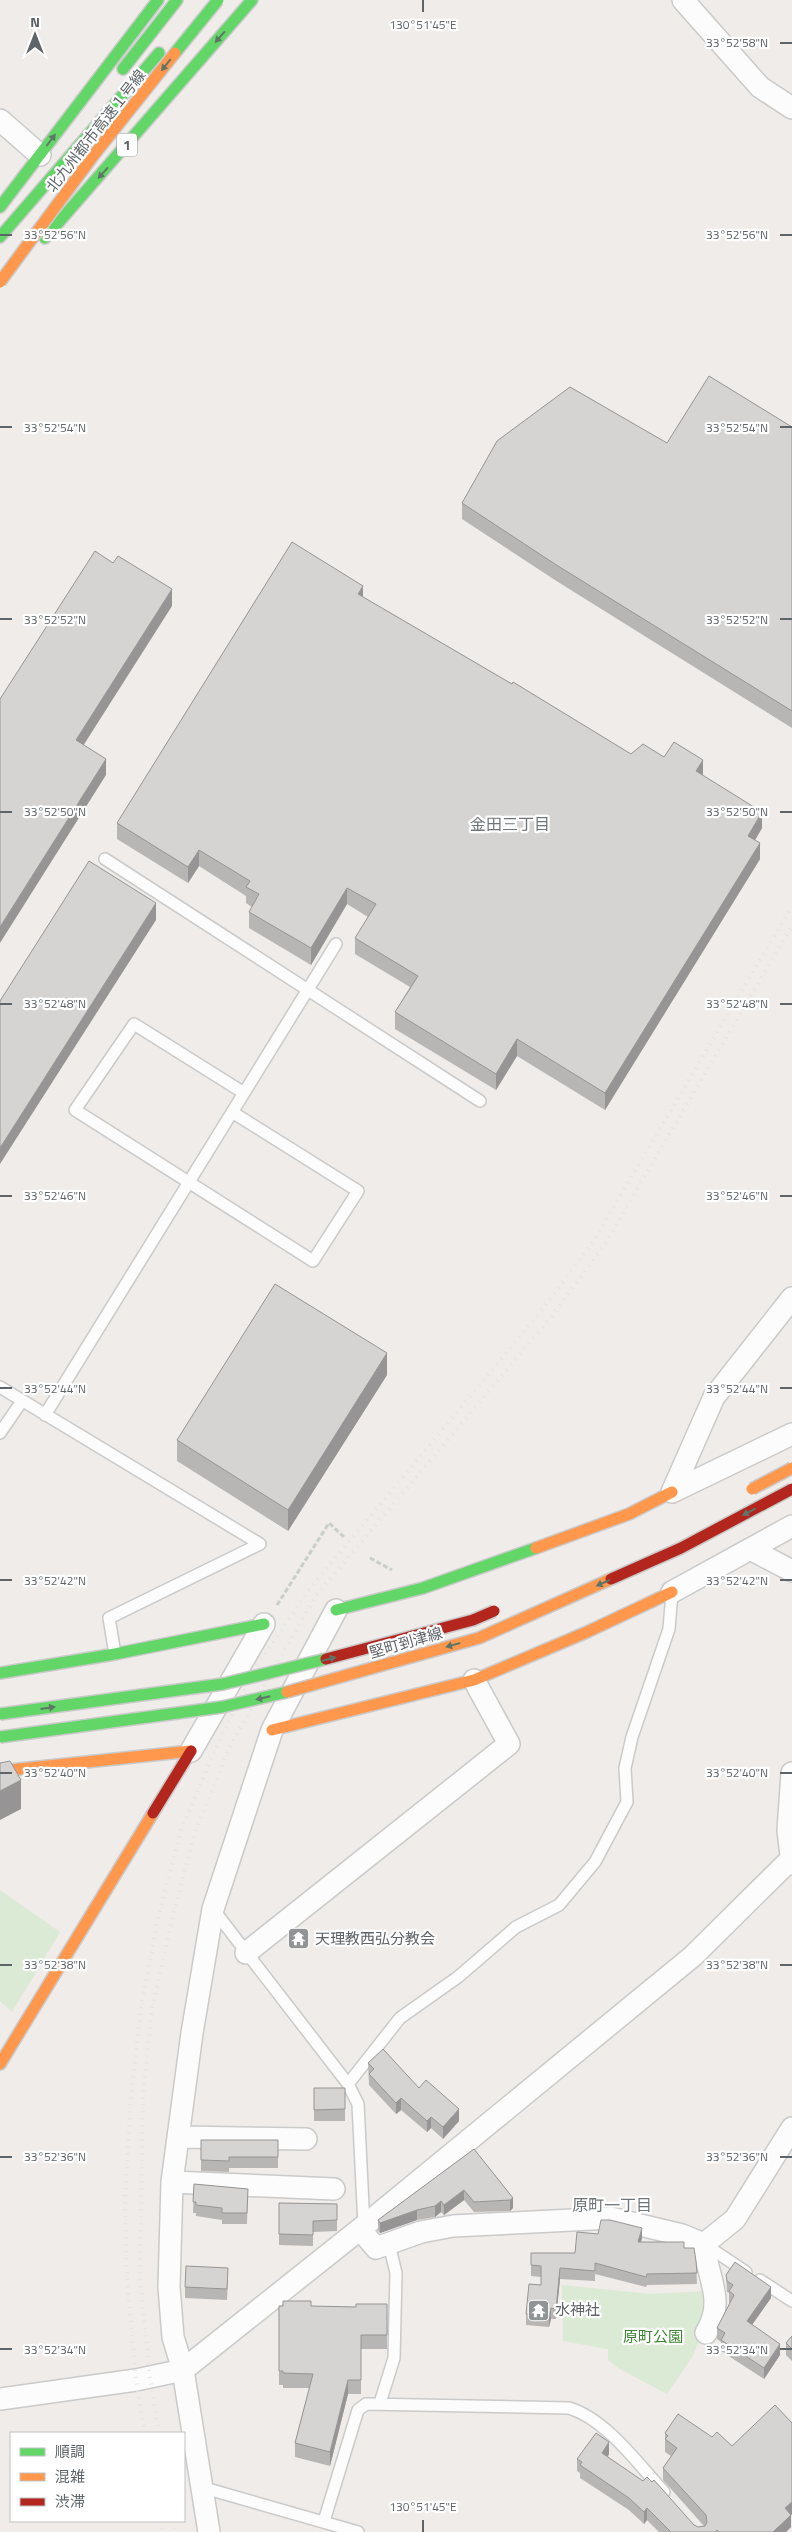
<svg xmlns="http://www.w3.org/2000/svg" width="792" height="2532" font-family="'Titillium Web','Noto Sans JP',sans-serif">
  <style>
    .green { fill: #dbead4 }
    .lines { fill: none; stroke-linecap: round; stroke-linejoin: round }
    .lane-casing { stroke: #cacaca; stroke-width: 14 }
    .street-casing { stroke: #cacaca; stroke-width: 24 }
    .fast-casing { stroke: #cacaca; stroke-width: 14 }
    .slow-casing { stroke: #cacaca; stroke-width: 14 }
    .jam-casing { stroke: #cacaca; stroke-width: 14 }
    .path { stroke: #c8ceca; stroke-width: 3; stroke-dasharray: 5 2.5; stroke-linecap: butt }
    .lane { stroke: #fdfcfc; stroke-width: 11 }
    .street { stroke: #fdfcfc; stroke-width: 21 }
    .fast { stroke: #63d668; stroke-width: 11 }
    .slow { stroke: #ff974d; stroke-width: 11 }
    .jam { stroke: #b3261e; stroke-width: 11 }
    .rail { stroke: #e3e4e3; stroke-width: 4; stroke-dasharray: 1 6; stroke-linecap: butt }
    .fast-bridge-casing { stroke: #cacaca; stroke-width: 14; stroke-linecap: butt }
    .slow-bridge-casing { stroke: #cacaca; stroke-width: 14; stroke-linecap: butt }
    .jam-bridge-casing { stroke: #cacaca; stroke-width: 14; stroke-linecap: butt }
    .fast-bridge { stroke: #63d668; stroke-width: 11 }
    .slow-bridge { stroke: #ff974d; stroke-width: 11 }
    .jam-bridge { stroke: #b3261e; stroke-width: 11 }
    .wall { fill: #b8b6b5 }
    .shaded-wall { fill: #969494 }
    .building { fill: #d6d4d3; stroke: #969494 }
    .oneway { fill: #5f7568 }
    .ticks { fill: none; stroke: #5e6468; stroke-width: 2 }
    .labels { text-anchor: middle; stroke-width: 4.5; stroke-linejoin: round; paint-order: stroke }
    .shield { fill: #fff; stroke: #8e9295; stroke-width: 1 }
    .shield-label { font-size: 14px; font-weight: bold; fill: #5e6468 }
    .street-label { font-size: 15px; fill: #5e6468; stroke: #fff }
    .poi-label { font-size: 15px; fill: #5e6468; stroke: #fff; text-anchor: start }
    .park-label { font-size: 15px; fill: #3b8530; stroke: #fff }
    .neighbourhood-label { font-size: 16px; fill: #6f767a; stroke: #fff }
    .ticks-label { font-size: 12px; text-anchor: middle; fill: #5e6468; stroke: #fff; stroke-width: 4.5; stroke-linejoin: round; paint-order: stroke }
  </style>
  <rect width="100%" height="100%" fill="#efece9"/>
  <path class="green" d="M0 1890 60 1932 12 2012 0 2001Z
    M562 2285 651 2294 707 2291 712 2314 692 2357 667 2394 618 2368 608 2360V2349L563 2341Z"/>
  <g class="lines">
    <defs>
      <path id="lane" d="M105 859 480 1101
        M232 1112 358 1191 313 1261 75 1110 134 1024 244 1093
        M0 1387 260 1544 109 1618 115 1654
        M45 1415 336 944
        M0 1433 22 1401
        M213 1909 348 2084 358 2104 364 2226
        M348 2084 400 2018 458 1977 516 1927 559 1905 595 1862 627 1802 625 1768 632 1737 669 1629 672 1593
        M704 2244 746 2272
        M760 2280 792 2301
        M380 2403 394 2358 396 2273 389 2244
        M201 2487 358 2532
        M324 2521 358 2410 366 2404 569 2408C606 2419 638 2464 664 2492"/>
      <path id="street" d="M683 0 760 87 792 108
        M0 120 40 155
        M672 1492 714 1397 792 1298
        M672 1492 792 1434
        M752 1550 792 1571
        M672 1592 792 1526
        M191 1751 264 1624
        M792 1773 788 1830 792 1864
        M246 1953 509 1744 474 1680
        M178 2137 306 2139
        M172 2182 334 2189
        M364 2226 365 2235 376 2248 421 2232 453 2226 611 2218 682 2235 704 2244
        M704 2244 735 2219 792 2128
        M704 2244C707 2278 726 2300 706 2333
        M0 2399 136 2380 183 2370 364 2226 693 1956 792 1858
        M209 2532 183 2370 173 2337 169 2287 172 2182 192 2033 213 1909 272 1730 336 1610"/>
      <path id="fast" d="M123 69 177 0
        M0 207 158 0
        M0 237 159 53
        M45 238 252 0
        M336 1610 423 1588 536 1548
        M0 1673 115 1654 264 1624"/>
      <path id="slow" d="M536 1548 629 1514 672 1492
        M272 1730 474 1680 587 1632 672 1592
        M0 1771 191 1751
        M0 2064 153 1813"/>
      <path id="jam" d="M153 1813 191 1751"/>
    </defs>
    <use href="#lane" class="lane-casing"/>
    <use href="#street" class="street-casing"/>
    <use href="#fast" class="fast-casing"/>
    <use href="#slow" class="slow-casing"/>
    <use href="#jam" class="jam-casing"/>
    <path class="path" d="M370 1558 392 1570
      M277 1605 329 1523 344 1537"/>
    <use href="#lane" class="lane"/>
    <use href="#street" class="street"/>
    <use href="#fast" class="fast"/>
    <use href="#slow" class="slow"/>
    <use href="#jam" class="jam"/>
    <path class="rail" d="M145 2433 136 2380 127 2280 125 2197 131 2094 141 2007 158 1918 180 1833 217 1745 257 1666 307 1592 542 1310 594 1240 792 906
      M159 2433 150 2378 140 2278 143 2094 152 2009 172 1919 194 1835 229 1748 315 1597 552 1316 603 1247 792 926
      M160 2521 163 2532
      M173 2521 175 2532"/>
    <defs>
      <path id="fast-bridge" d="M175 53 218 0
        M0 1714 223 1684 326 1659
        M0 1737 222 1707 287 1692"/>
      <path id="slow-bridge" d="M0 282 93 156 175 53
        M752 1489 792 1468
        M287 1692 479 1638 611 1579"/>
      <path id="jam-bridge" d="M611 1579 681 1548 792 1489
        M326 1659 473 1620 494 1611"/>
    </defs>
    <use href="#fast-bridge" class="fast-bridge-casing"/>
    <use href="#slow-bridge" class="slow-bridge-casing"/>
    <use href="#jam-bridge" class="jam-bridge-casing"/>
    <use href="#fast-bridge" class="fast-bridge"/>
    <use href="#slow-bridge" class="slow-bridge"/>
    <use href="#jam-bridge" class="jam-bridge"/>
  </g>
  <path class="wall" d="M792 427V728L558 582 462 519V503L667 443Z
    M363 597 631 754 664 757 703 776 762 828 755 840 760 859 605 1110 517 1056 496 1090 395 1029V1012L410 987 355 954V938L368 917 347 904 311 965 249 928V912L252 907 246 903V896L199 866 188 883 117 839V823Z
    M387 1375 288 1531 177 1461V1440Z
    M368 2063 419 2088 459 2121 443 2139 431 2128 427 2132 401 2110 396 2114 369 2085Z
    M314 2088H345V2121H314Z
    M201 2140H278V2168H229V2172L201 2171Z
    M474 2149 513 2198V2208L510 2211 474 2212 464 2200 444 2215 441 2212 435 2217 417 2220 380 2233 378 2231V2220Z
    M194 2184 248 2189 247 2224H222V2220L196 2216V2213H193Z
    M279 2203 337 2204V2231L313 2232V2246L279 2245Z
    M642 2238 641 2242 684 2248 696 2261 697 2284 647 2285 646 2287 595 2274V2281L560 2279 556 2319H551L549 2327 526 2325V2314L541 2285V2277L531 2276V2253H575Z
    M726 2275 771 2298 752 2324 780 2355 764 2379 721 2351V2342L717 2339V2328L730 2303 729 2302V2293L727 2292Z
    M228 2280 227 2300 185 2298V2287Z
    M387 2304V2349H361V2394H348L330 2466 295 2457V2443L309 2388H283V2385H279V2306L356 2307Z
    M792 2336V2361L786 2355V2343Z
    M792 2423V2514L791 2515V2527L786 2532H659L647 2520 644 2524 629 2510 580 2478V2473L577 2471V2459L609 2454 608 2457 694 2525 698 2527 704 2526 663 2480V2468L671 2456 665 2452V2433L712 2437 732 2446Z"/>
  <path class="shaded-wall" d="M363 586V602L358 594Z
    M172 589V606L76 757V740Z
    M106 759V775L0 943V927Z
    M703 760V776L696 771Z
    M762 812V828L748 852V836Z
    M760 843V859L605 1110V1093Z
    M199 850V866L188 883V867Z
    M347 888V904L311 965V948Z
    M156 903V920L0 1164V1148Z
    M517 1039V1056L496 1090V1074Z
    M387 1353V1375L288 1531V1510Z
    M21 1780V1809L0 1820V1791Z
    M401 2098V2110L396 2114V2103Z
    M459 2109V2121L443 2139V2127Z
    M431 2117V2128L427 2132V2121Z
    M464 2190V2200L444 2215V2205Z
    M513 2198V2208L510 2211V2200Z
    M441 2201V2212L435 2217V2206Z
    M417 2210V2220L380 2233V2223Z
    M642 2228V2238L638 2253V2242Z
    M560 2268V2279L556 2319V2309Z
    M771 2287V2298L747 2332V2321Z
    M551 2308V2319L549 2327V2317Z
    M780 2344V2355L764 2379V2368Z
    M348 2380V2394L330 2466V2452Z
    M609 2442V2454L602 2465V2453Z
    M792 2502V2514L785 2521V2508Z
    M647 2508V2520L644 2524V2512Z
    M791 2515V2527L786 2532H773Z"/>
  <path class="building" d="M709 376 792 427V711L558 566 462 503 497 441 570 387 667 443Z
    M292 542 363 586 358 594 512 684 513 682 631 754 643 744 664 757 674 742 703 760 696 771 762 812 748 836 760 843 605 1093 517 1039 496 1074 395 1012 418 976 355 938 376 904 347 888 311 948 249 912 259 894 246 887 250 881 199 850 188 867 117 823Z
    M95 551 113 563 118 556 172 589 76 740 106 759 0 927V699Z
    M89 861 156 903 0 1148V1001Z
    M275 1284 387 1353 288 1510 177 1440Z
    M10 1761 21 1780 0 1791V1763Z
    M383 2049 419 2088 426 2080 459 2109 443 2127 431 2117 427 2121 401 2098 396 2103 369 2074 374 2069 368 2063Z
    M314 2088H345V2109L314 2110Z
    M201 2140H278V2157H229V2161L201 2160Z
    M474 2149 513 2198 510 2200 474 2202 464 2190 444 2205 441 2201 435 2206 417 2210 380 2223 378 2220Z
    M194 2184 248 2189 247 2213H222V2208L196 2205V2202H193Z
    M279 2203 337 2204V2220L313 2221V2235L279 2234Z
    M601 2220H610L642 2228 638 2242H684V2248H694L696 2261 697 2273 647 2274 646 2277 595 2263V2271L560 2268 556 2309 551 2308 549 2317 526 2314 529 2284 541 2285V2266L531 2265V2253H575L577 2232 598 2234Z
    M735 2262 771 2287 747 2321 780 2344 764 2368 721 2340 725 2333 717 2328 734 2295 729 2291 733 2285 727 2281 726 2275Z
    M186 2266 228 2268 227 2289 185 2287Z
    M283 2301H311V2306L356 2307V2304H387V2335H361V2380H348L330 2452 295 2443 313 2374 283 2373V2371H279V2306H283Z
    M792 2336V2349L786 2343Z
    M775 2405 792 2423V2502L785 2508 791 2515 773 2532H719L717 2530 716 2532H671L647 2508 644 2512 629 2498 580 2465 582 2462 577 2459 596 2433 609 2442 602 2453 643 2481 647 2477 652 2482 654 2480 694 2525 698 2527 705 2526 707 2522 706 2515 663 2468 677 2448 665 2439 668 2436 665 2433 678 2414 712 2437 717 2432 732 2446Z"/>
  <defs><path id="oneway-solid" d="M-6-.8H1V-3.2L6.5 0L1 3.2V.8H-6Z" transform="scale(1.25)"/></defs>
  <g class="oneway">
    <use href="#oneway-solid" transform="translate(220 37) rotate(131)"/>
    <use href="#oneway-solid" transform="translate(166 65) rotate(129)"/>
    <use href="#oneway-solid" transform="translate(51 140) rotate(-53)"/>
    <use href="#oneway-solid" transform="translate(103 173) rotate(132)"/>
    <use href="#oneway-solid" transform="translate(749 1512) rotate(152)"/>
    <use href="#oneway-solid" transform="translate(603 1583) rotate(156)"/>
    <use href="#oneway-solid" transform="translate(453 1645) rotate(164)"/>
    <use href="#oneway-solid" transform="translate(329 1659) rotate(-15)"/>
    <use href="#oneway-solid" transform="translate(263 1698) rotate(167)"/>
    <use href="#oneway-solid" transform="translate(48 1708) rotate(-8)"/>
  </g>
  <path class="ticks" d="M423 0V12M780 43H792M0 235H12M780 235H792M0 427H12M780 427H792M0 619H12M780 619H792M0 812H12M780 812H792M0 1004H12M780 1004H792M0 1196H12M780 1196H792M0 1388H12M780 1388H792M0 1580H12M780 1580H792M0 1773H12M780 1773H792M0 1965H12M780 1965H792M0 2157H12M780 2157H792M0 2349H12M780 2349H792M423 2520V2532"/>
  <defs>
    <symbol id="temple-square" viewBox="-11 -11 22 22"><rect x="-9" y="-9" width="18" height="18" rx="4" fill="#919495" stroke="#fff"/><path d="M0-6L5-2H3V0L6.5 2.5H4V6H1.5V3h-3V6H-4V2.5H-6.5L-3 0V-2H-5Z" fill="#fff"/></symbol>
  </defs>
  <g fill-rule="evenodd">
    <use href="#temple-square" x="286" y="1926" width="25" height="25"/>
    <use href="#temple-square" x="526" y="2298" width="25" height="25"/>
  </g>
  <g class="labels">
    <rect class="shield" x="117" y="133.5" width="20" height="23" rx="4"/>
    <g class="shield-label">
      <text x="127" y="150">1</text>
    </g>
    <g class="street-label">
      <text transform="translate(96 131) rotate(-52)" y="5">北九州都市高速１号線</text>
      <text transform="translate(406 1643) rotate(-16)" y="5">堅町到津線</text>
    </g>
    <g class="poi-label">
      <text x="315" y="1944">天理教西弘分教会</text>
      <text x="555" y="2315">水神社</text>
    </g>
    <g class="park-label">
      <text x="653" y="2342">原町公園</text>
    </g>
    <g class="neighbourhood-label">
      <text x="510" y="830">金田三丁目</text>
      <text x="612" y="2211">原町一丁目</text>
    </g>
  </g>
  <g class="ticks-label">
    <text x="423" y="29">130°51'45"E</text>
    <text x="737" y="47">33°52'58"N</text>
    <text x="55" y="239">33°52'56"N</text>
    <text x="737" y="239">33°52'56"N</text>
    <text x="55" y="432">33°52'54"N</text>
    <text x="737" y="432">33°52'54"N</text>
    <text x="55" y="624">33°52'52"N</text>
    <text x="737" y="624">33°52'52"N</text>
    <text x="55" y="816">33°52'50"N</text>
    <text x="737" y="816">33°52'50"N</text>
    <text x="55" y="1008">33°52'48"N</text>
    <text x="737" y="1008">33°52'48"N</text>
    <text x="55" y="1200">33°52'46"N</text>
    <text x="737" y="1200">33°52'46"N</text>
    <text x="55" y="1393">33°52'44"N</text>
    <text x="737" y="1393">33°52'44"N</text>
    <text x="55" y="1585">33°52'42"N</text>
    <text x="737" y="1585">33°52'42"N</text>
    <text x="55" y="1777">33°52'40"N</text>
    <text x="737" y="1777">33°52'40"N</text>
    <text x="55" y="1969">33°52'38"N</text>
    <text x="737" y="1969">33°52'38"N</text>
    <text x="55" y="2161">33°52'36"N</text>
    <text x="737" y="2161">33°52'36"N</text>
    <text x="55" y="2354">33°52'34"N</text>
    <text x="737" y="2354">33°52'34"N</text>
    <text x="423" y="2511">130°51'45"E</text>
  </g>
  <rect x="10" y="2432" width="175" height="90" fill="#ffffff" stroke="#bfc1c3"/>
  <rect x="20" y="2448" width="25" height="8" fill="#63d668" stroke="#bfc1c3"/>
  <text x="55" y="2457" font-size="15" fill="#5e6468">順調</text>
  <rect x="20" y="2473" width="25" height="8" fill="#ff974d" stroke="#bfc1c3"/>
  <text x="55" y="2482" font-size="15" fill="#5e6468">混雑</text>
  <rect x="20" y="2498" width="25" height="8" fill="#b3261e" stroke="#bfc1c3"/>
  <text x="55" y="2507" font-size="15" fill="#5e6468">渋滞</text>
  <g transform="translate(35 35)" stroke="#ffffff" stroke-width="4" paint-order="stroke">
  <path d="M0-4L9 19L0 12L-9 19Z" fill="#5e6468"/>
  <text y="-8" font-size="14" font-weight="bold" text-anchor="middle" fill="#5e6468">N</text>
  </g>
</svg>
